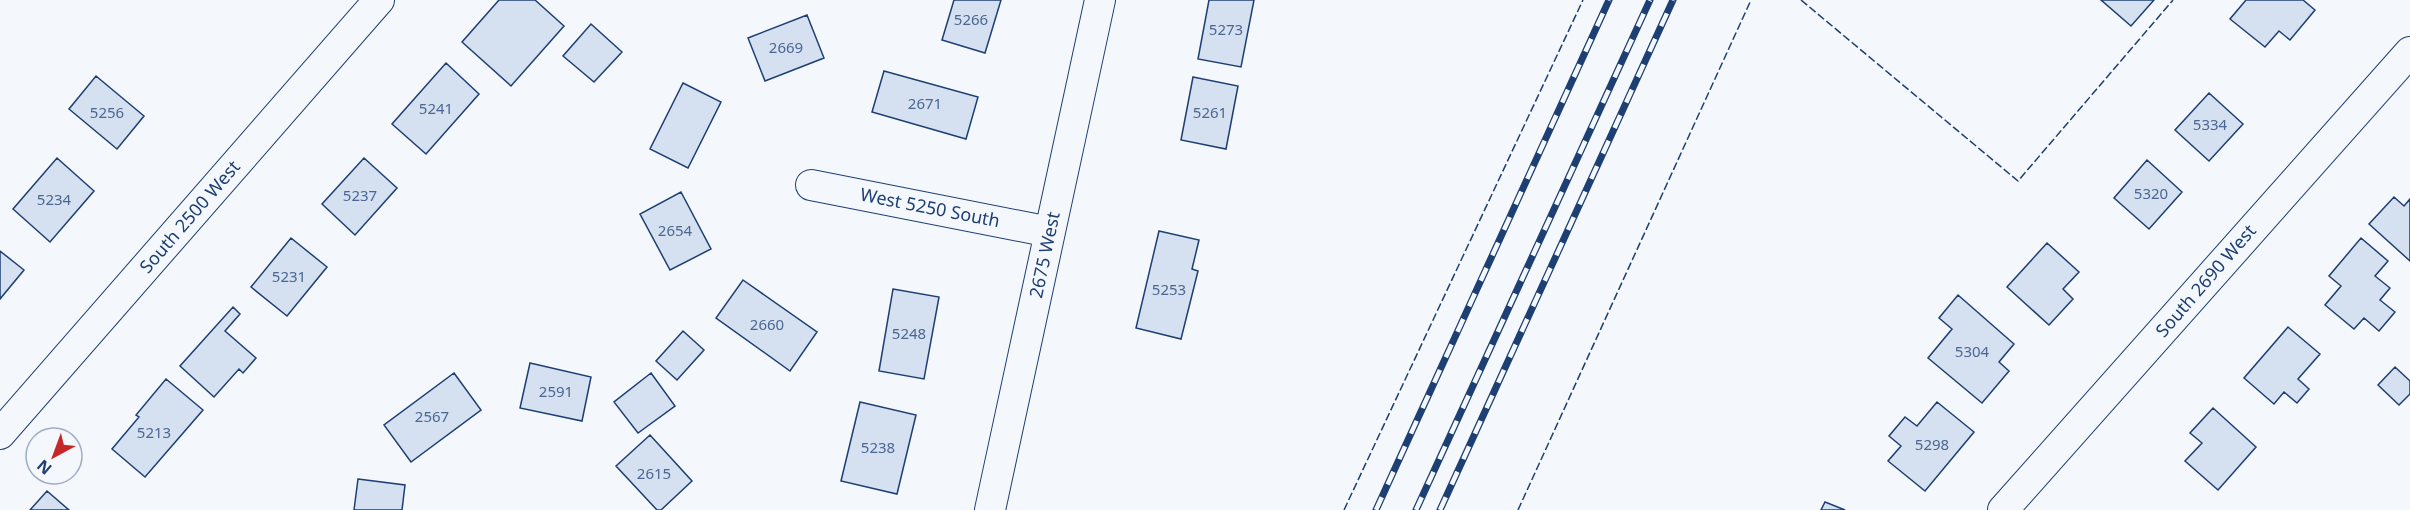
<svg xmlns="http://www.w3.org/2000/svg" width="2410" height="510" font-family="'Noto Sans',sans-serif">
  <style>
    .building { fill: #d5e0f0; stroke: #1d3f73; stroke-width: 1.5 }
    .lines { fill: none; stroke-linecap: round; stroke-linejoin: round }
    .street-casing { stroke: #1d3f73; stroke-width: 32 }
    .street { stroke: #f4f7fb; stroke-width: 30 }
    .rail-casing { stroke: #1d3f73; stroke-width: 7 }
    .rail { stroke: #f4f7fb; stroke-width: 4.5; stroke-dasharray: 14; stroke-linecap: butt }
    .fence { stroke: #1d3f73; stroke-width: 1.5; stroke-dasharray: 8 3; stroke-linecap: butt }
    .labels { text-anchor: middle; stroke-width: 4.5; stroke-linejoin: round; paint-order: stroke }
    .number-label { font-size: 15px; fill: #4b6792 }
    .street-label { font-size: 18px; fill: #1d3f73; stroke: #f4f7fb }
  </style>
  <rect width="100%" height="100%" fill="#f4f7fb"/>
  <path class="building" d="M499 0H535L564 26 511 86 462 42Z
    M954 0H1001L985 53 942 40Z
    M1209 0H1254L1241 67 1198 59Z
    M2101 0H2154L2131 26Z
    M2246 0H2303L2315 10 2290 40 2279 31 2265 47 2230 19Z
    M807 15 824 58 765 81 748 38Z
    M591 24 622 52 594 82 563 56Z
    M446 63 479 94 426 154 392 124Z
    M884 71 978 97 966 139 872 112Z
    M96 76 144 116 117 149 69 109Z
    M1193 77 1238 86 1226 149 1181 140Z
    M683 83 721 102 688 168 650 149Z
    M2209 93 2243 124 2209 161 2175 130Z
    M57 158 94 191 50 242 13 209Z
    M364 158 397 188 355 235 322 204Z
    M2147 160 2182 192 2149 229 2114 198Z
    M681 192 711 249 670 270 640 214Z
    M2394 197 2404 206 2410 199V261L2369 224Z
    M1159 231 1199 240 1192 269 1198 271 1181 339 1136 328Z
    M291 238 327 267 287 316 251 287Z
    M2361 238 2388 261 2375 276 2390 288 2380 300 2395 312 2379 331 2364 318 2354 329 2325 305 2341 286 2329 276Z
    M2047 243 2079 272 2063 289 2073 299 2049 325 2007 287Z
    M0 251 24 270 0 299Z
    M743 280 817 332 790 371 716 318Z
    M893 289 939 297 924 379 879 371Z
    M1958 295 2014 344 1999 362 2009 371 1982 403 1928 358 1952 329 1939 318Z
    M233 307 240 314 225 331 256 358 243 373 239 369 214 397 180 366Z
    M2288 327 2320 354 2298 379 2309 389 2297 403 2284 392 2274 404 2244 378Z
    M683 331 704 350 677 380 656 361Z
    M530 363 591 377 582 421 520 408Z
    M2395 367 2410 381V394L2399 405 2378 385Z
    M454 373 481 410 411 462 384 425Z
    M651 373 675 406 638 433 614 402Z
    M166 379 203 410 145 477 112 449 139 417 136 415Z
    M860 402 916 415 897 494 841 481Z
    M1937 402 1974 432 1925 491 1888 461 1901 446 1889 436 1905 417 1917 426Z
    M2213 408 2256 447 2218 490 2185 461 2202 443 2190 433Z
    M650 435 692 481 661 510H657L616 466Z
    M358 479 405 485 402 510H354Z
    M47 491 69 510H30Z
    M1825 502 1845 510H1821Z"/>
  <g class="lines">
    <defs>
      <path id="street" d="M811 185 1050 232
        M0 434 379 0
        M990 510 1100 0
        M2003 510 2410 52"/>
    </defs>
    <use href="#street" class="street-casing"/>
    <use href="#street" class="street"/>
    <defs>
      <path id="rail" d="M1376 510 1609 0
        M1416 510 1650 0
        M1440 510 1673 0"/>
    </defs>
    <use href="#rail" class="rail-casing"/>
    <use href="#rail" class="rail"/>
    <path class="fence" d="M1801 0 2018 181 2173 0
      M1344 510 1583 0
      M1518 510 1751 0"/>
  </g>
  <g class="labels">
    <g class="number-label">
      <text x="971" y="25">5266</text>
      <text x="1226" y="35">5273</text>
      <text x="786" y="53">2669</text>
      <text x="925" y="109">2671</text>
      <text x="436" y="114">5241</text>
      <text x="107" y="118">5256</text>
      <text x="1210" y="118">5261</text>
      <text x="2210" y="130">5334</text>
      <text x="2151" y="199">5320</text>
      <text x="360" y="201">5237</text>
      <text x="54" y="205">5234</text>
      <text x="675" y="236">2654</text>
      <text x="289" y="282">5231</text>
      <text x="1169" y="295">5253</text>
      <text x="767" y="330">2660</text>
      <text x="909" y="339">5248</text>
      <text x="1972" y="357">5304</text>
      <text x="556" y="397">2591</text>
      <text x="432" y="422">2567</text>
      <text x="154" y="438">5213</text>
      <text x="1932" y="450">5298</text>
      <text x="878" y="453">5238</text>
      <text x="654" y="479">2615</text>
    </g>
    <g class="street-label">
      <text transform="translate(930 208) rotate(11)" y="6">West 5250 South</text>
      <text transform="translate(190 217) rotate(-49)" y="6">South 2500 West</text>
      <text transform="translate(1045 255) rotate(-78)" y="6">2675 West</text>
      <text transform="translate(2206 281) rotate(-49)" y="6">South 2690 West</text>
    </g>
  </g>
  <g transform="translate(54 456) rotate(221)"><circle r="28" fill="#f4f7fb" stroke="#9eadc5" stroke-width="1.5"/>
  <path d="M0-4.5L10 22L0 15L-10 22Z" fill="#c62828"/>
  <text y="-9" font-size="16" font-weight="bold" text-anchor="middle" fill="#1d3f73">N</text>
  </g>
</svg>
